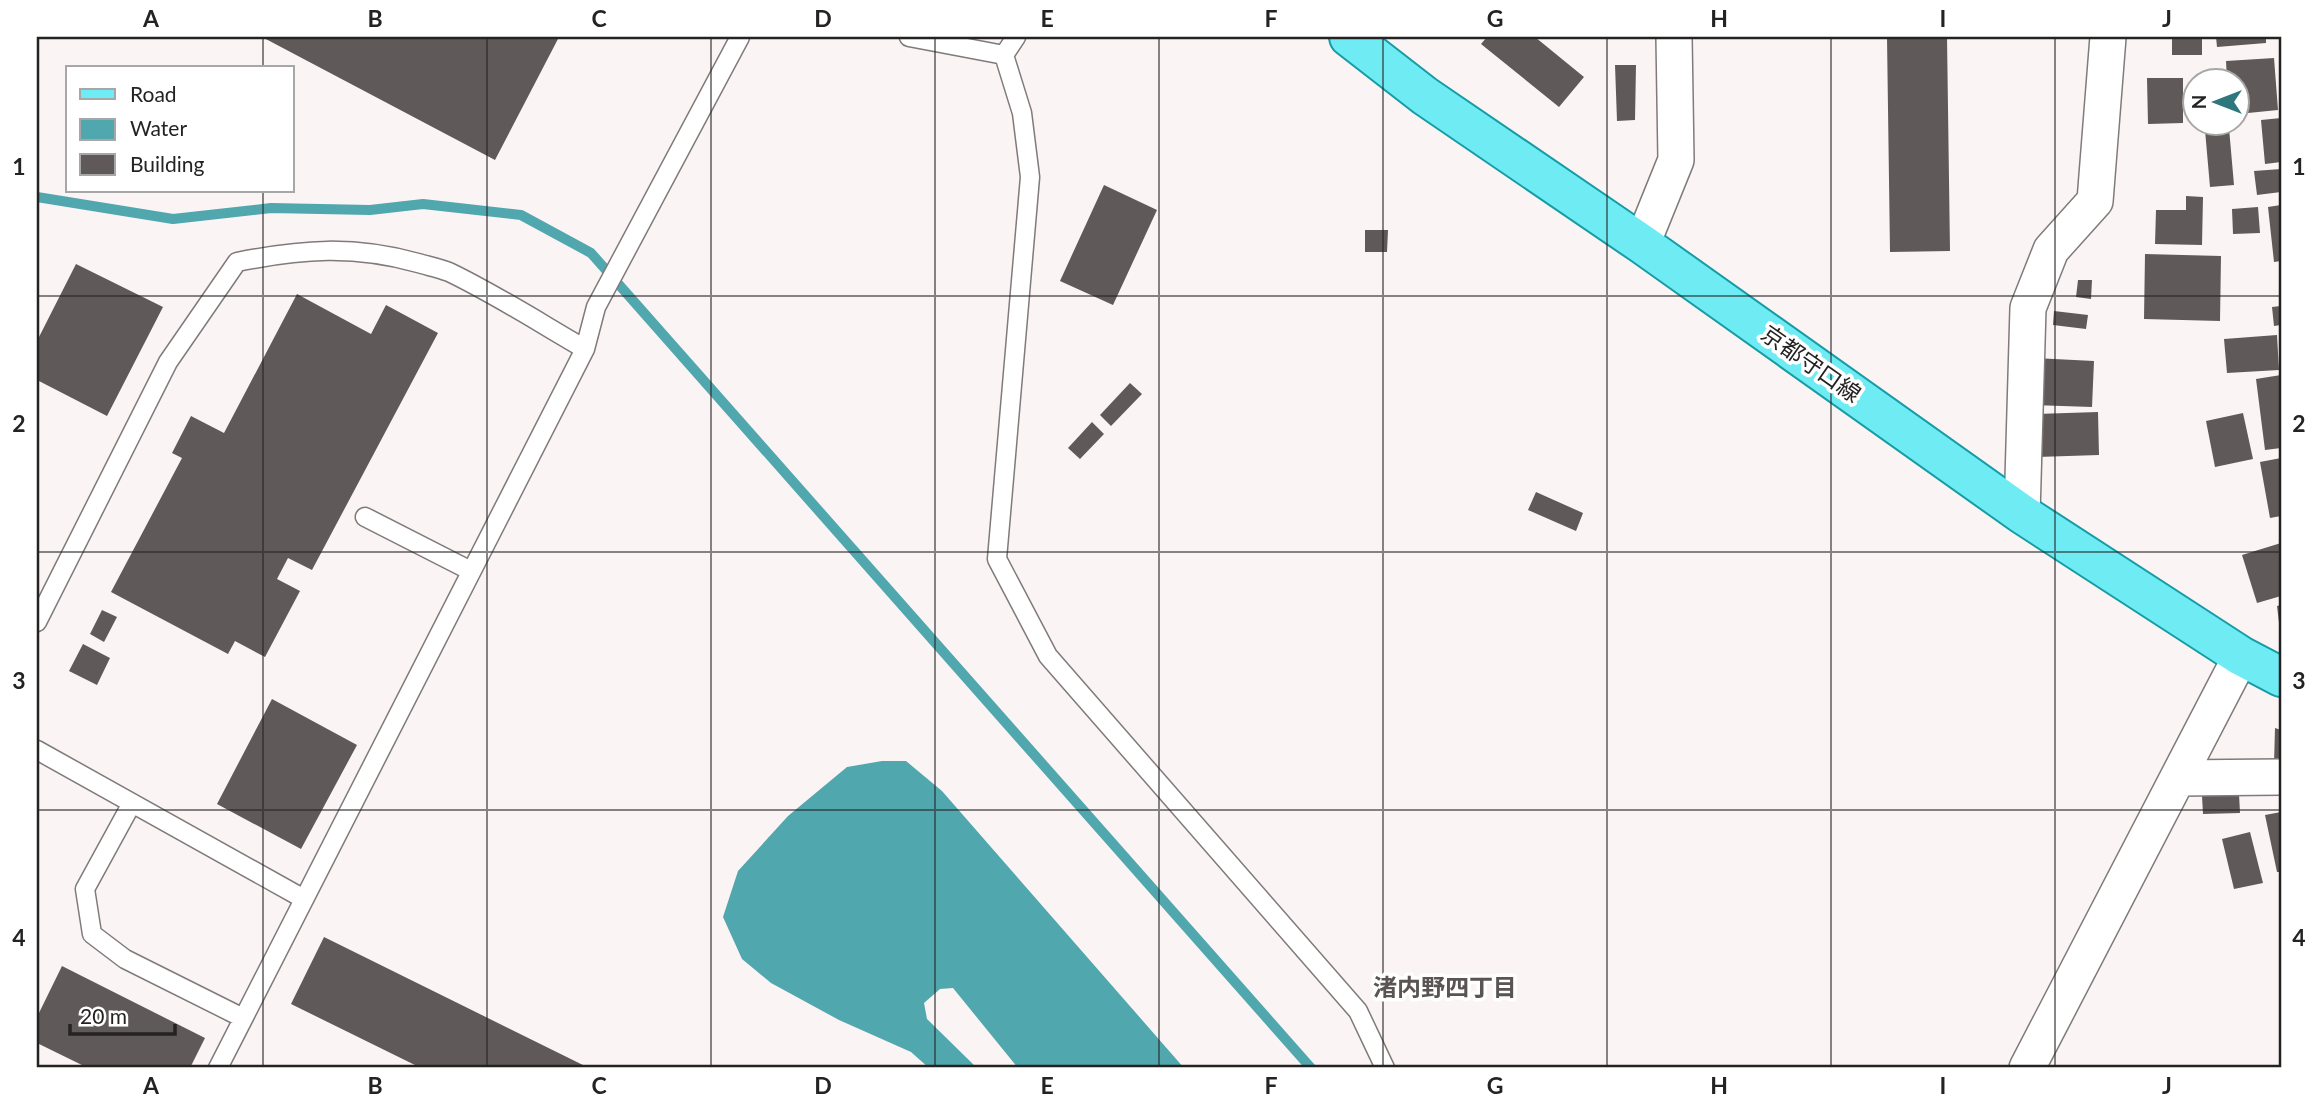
<svg xmlns="http://www.w3.org/2000/svg" width="2318" height="1105" font-family="Lato,'Noto Sans JP',sans-serif">
  <style>
    .water { fill: #50a7ae }
    .lines { fill: none; stroke-linecap: round; stroke-linejoin: round }
    .stream { stroke: #50a7ae; stroke-width: 10 }
    .building { fill: #5f5959 }
    .lane-casing { stroke: #807a7a; stroke-width: 21 }
    .street-casing { stroke: #807a7a; stroke-width: 38 }
    .primary-casing { stroke: #159ca5; stroke-width: 42 }
    .lane { stroke: #fff; stroke-width: 18 }
    .street { stroke: #fff; stroke-width: 35 }
    .primary { stroke: #6eebf3; stroke-width: 38 }
    .grid { fill: none; stroke: #252222; stroke-width: 2; stroke-opacity: 0.55 }
    .labels { text-anchor: middle; stroke-width: 7; stroke-linejoin: round; paint-order: stroke }
    .street-label { font-size: 23px; fill: #252222; stroke: #fff }
    .neighbourhood-label { font-size: 24px; font-weight: bold; fill: #5a5454; stroke: #fff }
    .neatline { fill: none; stroke: #252222; stroke-width: 2.5 }
    .grid-label { font-size: 23px; text-anchor: middle; font-weight: bold; fill: #252222 }
  </style>
  <rect width="100%" height="100%" fill="#fbf4f4"/>
  <path class="water" d="M882 761H906L942 791 1184 1068H1018L953 988 940 989 924 1003 927 1019 977 1068H929L911 1052 839 1020 771 983 742 959 723 917 738 871 788 816 847 767Z"/>
  <g class="lines">
    <path class="stream" d="M37 197 173 219 271 208 370 210 423 204 521 215 591 253 1311 1068"/>
  </g>
  <path class="building" d="M262 37H559L495 160Z
    M1487 37H1535L1584 77 1559 107 1481 44Z
    M1887 37H1947L1950 251 1890 252Z
    M2172 37H2202V55H2172Z
    M2216 37H2266V43L2217 47Z
    M2274 58 2278 110 2238 114V80H2227L2226 61Z
    M1615 65H1636L1635 120 1617 121Z
    M2147 78H2183V123L2148 124Z
    M2281 118V162L2265 164 2261 120Z
    M2229 128 2234 185 2210 187 2205 130Z
    M2281 169V192L2257 195 2254 171Z
    M1104 185 1157 210 1113 305 1060 281Z
    M2186 196 2203 197 2202 245 2155 244 2156 210H2186Z
    M2281 205V261L2274 262 2268 207Z
    M2258 207 2260 233 2233 234 2232 209Z
    M1365 230H1388L1387 252H1365Z
    M2145 254 2221 256 2220 321 2144 319Z
    M76 264 163 307 107 416 37 380V336L39 337Z
    M2078 280H2092L2091 299 2076 297Z
    M297 294 371 334 386 305 438 333 312 570 288 558 277 579 300 591 265 657 235 641 228 654 111 592 182 458 172 453 191 416 224 433Z
    M2281 306V325L2274 326 2272 307Z
    M2054 311 2088 315 2086 329 2053 325Z
    M2277 335 2279 370 2227 373 2224 339Z
    M2034 358 2094 361 2092 407 2032 405Z
    M2281 375V448L2265 450 2256 379Z
    M1130 383 1142 394 1111 426 1100 415Z
    M2098 412 2099 455 2037 457 2036 414Z
    M2243 413 2253 459 2215 467 2206 421Z
    M1092 422 1104 434 1080 459 1068 448Z
    M2281 458V516L2270 518 2260 462Z
    M1536 492 1583 513 1576 531 1528 510Z
    M2281 543V596L2257 603 2242 555Z
    M2281 605V631H2280L2277 606Z
    M102 610 117 617 104 642 90 634Z
    M83 644 110 658 97 685 69 671Z
    M272 699 357 745 301 849 217 804Z
    M2275 728 2281 730V764H2274Z
    M2239 794 2240 813 2203 814 2202 796Z
    M2281 812V872H2277L2265 815Z
    M2250 832 2263 883 2234 889 2222 839Z
    M324 937 589 1068H421L291 1004Z
    M62 966 205 1038 190 1068H88L37 1043V1017Z"/>
  <g class="lines">
    <defs>
      <path id="lane" d="M909 37 1004 55 1022 113 1030 177 997 559 1048 656 1358 1011 1385 1068
        M1004 55 1016 37
        M365 517 471 571
        M37 622 168 362 237 262C302 249 353 245 418 263 428 266 439 268 449 272 495 294 540 323 585 349
        M37 750 304 899
        M132 803 85 889 92 934 125 959 243 1018
        M218 1068 585 349 596 307 740 37"/>
      <path id="street" d="M1642 244 1676 160 1674 37
        M2022 514 2028 308 2051 250 2095 201 2108 37
        M2178 778 2281 777
        M2027 1068 2241 656"/>
      <path id="primary" d="M1349 37 1425 96 1642 244 2022 514 2241 656 2281 677"/>
    </defs>
    <use href="#lane" class="lane-casing"/>
    <use href="#street" class="street-casing"/>
    <use href="#primary" class="primary-casing"/>
    <use href="#lane" class="lane"/>
    <use href="#street" class="street"/>
    <use href="#primary" class="primary"/>
  </g>
  <path class="grid" d="M263 37V68M487 37V1068M711 37V1068M935 37V1068M1159 37V1068M1383 37V1068M1607 37V1068M1831 37V1068M2055 37V1068M263 191V1068M37 296H2281M37 552H2281M37 810H2281"/>
  <g class="labels">
    <g class="street-label">
      <text transform="translate(1811 364) rotate(35)" y="8">京都守口線</text>
    </g>
    <g class="neighbourhood-label">
      <text x="1445" y="996">渚内野四丁目</text>
    </g>
  </g>
  <rect width="2318" height="1105" fill="none" stroke="#ffffff" stroke-width="77"/>
  <rect x="66" y="66" width="228" height="126" fill="#ffffff" stroke="#a8a7a7" stroke-width="2"/>
  <rect x="80" y="89" width="35" height="10" fill="#6eebf3" stroke="#a8a7a7" stroke-width="2"/>
  <text x="130" y="102" font-size="21" fill="#252222">Road</text>
  <rect x="80" y="119" width="35" height="21" fill="#50a7ae" stroke="#a8a7a7" stroke-width="2"/>
  <text x="130" y="136" font-size="21" fill="#252222">Water</text>
  <rect x="80" y="154" width="35" height="21" fill="#5f5959" stroke="#a8a7a7" stroke-width="2"/>
  <text x="130" y="172" font-size="21" fill="#252222">Building</text>
  <g transform="translate(2216 102) rotate(270)"><circle r="33" fill="#ffffff" stroke="#a8a7a7" stroke-width="2"/>
  <path d="M0-5L12 26L0 18L-12 26Z" fill="#2e777d"/>
  <text y="-10" font-size="19" font-weight="bold" text-anchor="middle" fill="#252222">N</text>
  </g>
  <path d="M70 1024v10h105v-10" fill="none" stroke="#252222" stroke-width="3.5"/>
  <text x="80" y="1024" font-size="21" fill="#252222" stroke="#ffffff" stroke-width="5" paint-order="stroke">20 m</text>
  <rect x="38" y="38" width="2242" height="1028" class="neatline"/>
  <g class="grid-label">
    <text x="151" y="27">A</text>
    <text x="375" y="27">B</text>
    <text x="599" y="27">C</text>
    <text x="823" y="27">D</text>
    <text x="1047" y="27">E</text>
    <text x="1271" y="27">F</text>
    <text x="1495" y="27">G</text>
    <text x="1719" y="27">H</text>
    <text x="1943" y="27">I</text>
    <text x="2167" y="27">J</text>
    <text x="19" y="175">1</text>
    <text x="2299" y="175">1</text>
    <text x="19" y="432">2</text>
    <text x="2299" y="432">2</text>
    <text x="19" y="689">3</text>
    <text x="2299" y="689">3</text>
    <text x="19" y="946">4</text>
    <text x="2299" y="946">4</text>
    <text x="151" y="1094">A</text>
    <text x="375" y="1094">B</text>
    <text x="599" y="1094">C</text>
    <text x="823" y="1094">D</text>
    <text x="1047" y="1094">E</text>
    <text x="1271" y="1094">F</text>
    <text x="1495" y="1094">G</text>
    <text x="1719" y="1094">H</text>
    <text x="1943" y="1094">I</text>
    <text x="2167" y="1094">J</text>
  </g>
</svg>
